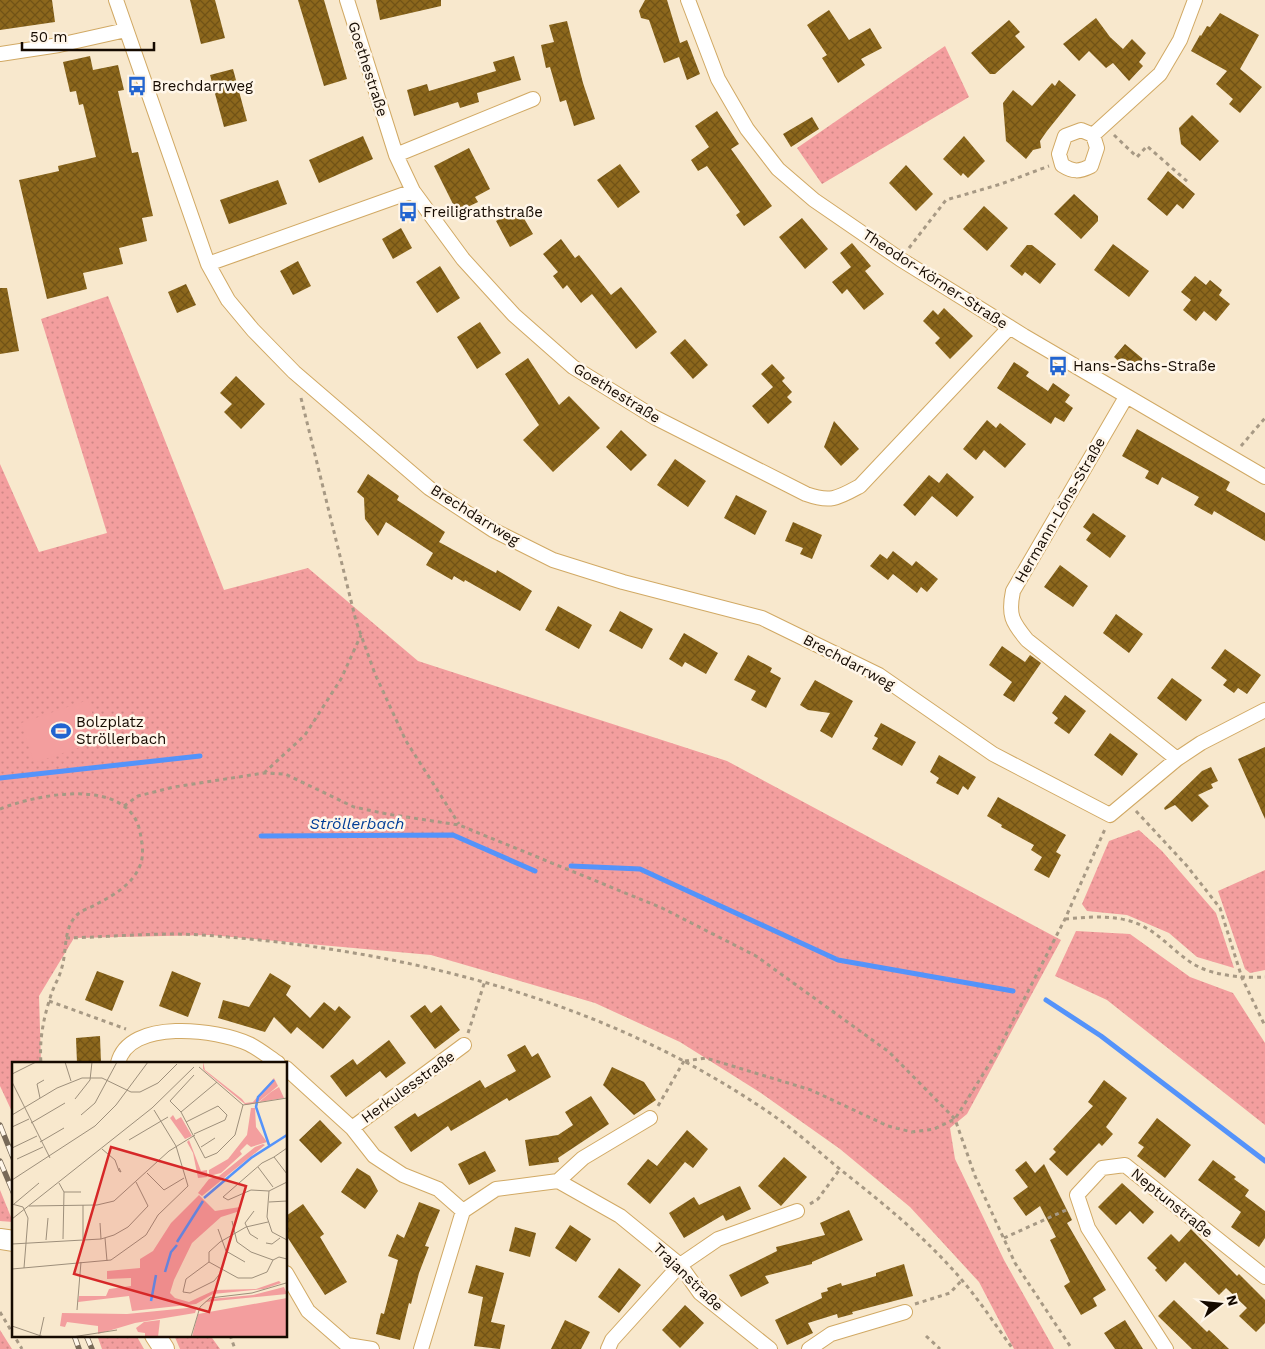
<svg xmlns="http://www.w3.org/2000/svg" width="1265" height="1349" font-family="'Work Sans',sans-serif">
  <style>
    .grass { fill: url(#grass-dots) }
    .garden { fill: #f39e9e }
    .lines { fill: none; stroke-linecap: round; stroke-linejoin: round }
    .stream { stroke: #5493fa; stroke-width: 5 }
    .building { fill: url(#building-cross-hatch) }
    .street-casing { stroke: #d1a964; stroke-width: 16 }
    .secondary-casing { stroke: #d1a964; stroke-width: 22 }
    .path { stroke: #a79984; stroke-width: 3; stroke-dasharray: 4 4; stroke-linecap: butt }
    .street { stroke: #fff; stroke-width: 14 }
    .secondary { stroke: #fff; stroke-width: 20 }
    .rail-casing { stroke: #776958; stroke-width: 5.5 }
    .rail { stroke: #fff6e9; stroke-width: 4; stroke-dasharray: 11; stroke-linecap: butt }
    .labels { text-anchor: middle; stroke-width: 5; stroke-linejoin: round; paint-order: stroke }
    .street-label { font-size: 15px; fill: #150a00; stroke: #fff6e9 }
    .poi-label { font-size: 15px; fill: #150a00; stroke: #fff6e9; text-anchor: start }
    .water-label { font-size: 16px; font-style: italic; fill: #013e97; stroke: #fff6e9 }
    .inset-river { fill: none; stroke: #5493fa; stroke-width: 2.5 }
    .inset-road { fill: none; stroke: #9d8f7b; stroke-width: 1 }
    .view { fill: #d62828; fill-opacity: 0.15; stroke: #d62828; stroke-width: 2.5 }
    .inset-edge { fill: none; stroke: #150a00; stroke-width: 2.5 }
  </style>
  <defs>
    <pattern id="grass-dots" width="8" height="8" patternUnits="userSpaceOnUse" patternTransform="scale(1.25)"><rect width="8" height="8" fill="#f39e9e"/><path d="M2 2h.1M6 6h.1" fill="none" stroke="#cf8786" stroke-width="1.8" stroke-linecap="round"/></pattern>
    <pattern id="building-cross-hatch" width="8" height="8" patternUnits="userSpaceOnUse" patternTransform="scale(1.25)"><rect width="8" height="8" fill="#8c671c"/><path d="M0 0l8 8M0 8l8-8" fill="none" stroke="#715316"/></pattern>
  </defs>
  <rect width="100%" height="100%" fill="#f8e8cd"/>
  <path class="grass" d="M945 46 969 97 822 184 797 148Z
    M108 296 224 590 308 568 418 661 727 761 1061 940 967 1114 950 1128 955 1159 1004 1260 1054 1349H1014L979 1282 910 1207 840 1149 761 1093 680 1042 595 1003 431 955 210 935 74 938 39 996 41 1063H14V1116L0 1086V464L39 552 107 533 41 319Z
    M1139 830 1162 851 1216 913 1234 968 1197 957 1169 933 1127 915 1087 911 1082 904 1109 841Z
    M1265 870V970L1250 973 1245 969 1218 891Z
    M1076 931 1130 934 1190 977 1233 993 1265 1043V1125L1107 1000 1055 976Z
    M0 1190 13 1222 0 1221Z
    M0 1330 12 1349H0Z
    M97 1335H136L144 1349H102Z
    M174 1335H210L220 1349H180Z"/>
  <path class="garden" d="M88 700 101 740 34 763 21 723Z"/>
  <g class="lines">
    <path class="stream" d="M0 778 200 756
      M261 836 453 835 535 871
      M571 866 640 869 838 960 1013 991
      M1046 1000 1101 1036 1265 1161"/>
  </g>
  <path class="building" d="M0 0H52L55 22 0 30Z
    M190 0H215L225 38 201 44Z
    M298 0H324L347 79 324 86Z
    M376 0H441V6L380 20Z
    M645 0H667L680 43 687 40 700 74 687 80 679 57 664 63 649 20 641 18 639 11Z
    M829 10 849 40 870 28 882 48 861 59 865 65 838 83 822 58 827 55 807 25Z
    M1220 13 1259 35 1240 69 1262 87 1240 113 1229 104 1233 99 1216 84 1227 71 1191 51 1200 35 1201 36 1207 26 1210 27Z
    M1096 18 1110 37 1123 49 1132 39 1146 53 1139 62 1143 66 1129 81 1113 63 1106 68 1089 51 1079 61 1063 44Z
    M1009 20 1020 32 1015 36 1025 47 995 74H990L971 53Z
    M567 21 583 83 595 119 574 126 566 100 560 102 550 67 546 68 541 45 554 42 549 25Z
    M90 56 93 70 118 65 124 90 118 91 132 153 138 152 153 216 142 218 147 241 119 248 123 264 83 273 87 289 47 299 19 180 59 171 58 166 96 157 83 104 79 105 76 91 70 92 63 62Z
    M514 56 521 80 477 93 479 102 460 108 458 102 414 116 407 90 427 84 429 91 496 71 493 62Z
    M233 69 247 121 224 127 210 75Z
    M1059 80 1076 95 1047 131 1040 141 1041 148 1033 150 1026 159 1006 141 1003 103 1013 90 1032 106 1052 83 1055 86Z
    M717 111 739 144 731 149 772 206 744 226 736 215 740 212 707 166 698 171 691 160 709 147 695 126Z
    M1192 115 1219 141 1200 161 1181 144 1179 128Z
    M812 117 819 129 791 147 783 134Z
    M363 136 373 159 319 183 309 160Z
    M964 136 985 161 968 178 963 173 961 176 943 159Z
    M469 148 490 189 475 197 478 202 457 212 434 166Z
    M620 164 640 192 618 208 597 180Z
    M906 165 933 194 916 211 889 183Z
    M1168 171 1195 194 1183 209 1177 204 1167 216 1147 199Z
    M278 180 287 204 229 224 220 200Z
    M1074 194 1098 216V221L1081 239 1054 214Z
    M984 206 1008 228 987 251 963 229Z
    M518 208 533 234 510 247 496 221Z
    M802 218 828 249 805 269 779 237Z
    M401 228 412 248 393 259 382 239Z
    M561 239 575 258 579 255 611 295 621 287 657 332 636 349 592 294 581 303 567 285 563 289 553 276 558 272 543 254Z
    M852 243 871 266 865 271 884 294 864 310 847 289 842 294 832 282 851 267 840 253Z
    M1113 244 1149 271 1129 297 1094 270Z
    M1027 245H1032L1056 264 1040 284 1025 272 1022 276 1010 266Z
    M298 261 311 286 293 295 280 271Z
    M440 266 460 298 437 313 416 282Z
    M1195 276 1206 285 1210 280 1222 290 1219 295 1230 304 1216 321 1204 311 1196 321 1183 310 1191 300 1181 292Z
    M186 284 196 305 177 313 168 292Z
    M0 288H7L19 351 0 354Z
    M944 308 973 336 950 359 935 343 940 338 923 321 933 310 938 315Z
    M480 322 501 353 477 369 457 337Z
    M685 339 708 365 693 379 670 353Z
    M1125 344 1143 359 1132 373 1114 357Z
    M528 358 559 405 569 396 600 428 553 472 523 440 539 425 505 374Z
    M1014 362 1029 372 1026 376 1048 391 1053 383 1070 395 1065 402 1073 408 1064 422 1055 417 1051 424 997 388Z
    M772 364 785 378 782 381 792 392 787 397 792 402 768 424 752 406 773 387 761 374Z
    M236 376 265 404 241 429 224 412 232 404 220 393Z
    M987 420 996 428 1000 423 1026 444 1005 468 984 450 976 460 963 449Z
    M834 421 859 449 841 466 824 447Z
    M1137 429 1230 482 1226 490 1265 513V541L1214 511 1212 515 1194 505 1199 497 1162 477 1158 485 1145 478 1149 471 1122 456Z
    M621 430 647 455 631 471 606 447Z
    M675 459 706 481 688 507 657 485Z
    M947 473 974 497 957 517 932 496 915 516 903 505 929 475 939 483Z
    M368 474 399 496 397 500 445 532 439 542 496 573 497 570 532 591 520 611 465 580 464 582 454 576 452 580 426 565 433 553 386 522 378 536 365 519 364 498 357 492Z
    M736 495 767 511 755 535 724 518Z
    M1093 513 1126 536 1110 558 1086 540 1091 533 1083 527Z
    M793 522 822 535 812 559 800 554 803 548 785 541Z
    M893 551 912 566 916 561 938 579 927 592 921 587 917 593 893 574 888 580 870 566 880 554 887 559Z
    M1060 565 1088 586 1073 607 1044 587Z
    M558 606 592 625 579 649 545 630Z
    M620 611 653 629 642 649 609 631Z
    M1116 614 1143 634 1129 653 1103 633Z
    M684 633 718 653 706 674 685 662 682 667 669 659Z
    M1002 646 1025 662 1030 655 1041 663 1014 702 1003 695 1012 682 989 665Z
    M1225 649 1261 675 1247 694 1238 688 1234 693 1223 685 1227 680 1211 668Z
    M748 655 772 668 770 672 781 678 766 708 751 700 756 691 734 680Z
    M1172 678 1202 700 1186 721 1157 698Z
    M815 680 853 701 832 738 820 731 830 713 808 710 800 705Z
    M1065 695 1086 711 1069 734 1054 723 1058 718 1052 713Z
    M881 723 916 742 902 766 872 749 878 738 874 736Z
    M1110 733 1138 754 1122 776 1094 755Z
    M1265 747V819L1238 759Z
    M939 755 976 777 968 790 963 786 958 795 936 783 939 778 930 772Z
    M1211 767 1218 781 1211 784 1213 788 1198 795 1209 806 1192 822 1175 805 1165 810 1164 808 1202 771Z
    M998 797 1066 835 1056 852 1061 855 1049 878 1034 870 1042 857 1031 850 1034 845 1001 827 1002 825 987 816Z
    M97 971 124 981 112 1011 85 1000Z
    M172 971 201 983 188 1017 159 1006Z
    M270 973 291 986 286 995 310 1018 324 1002 335 1011 339 1006 351 1017 323 1049 297 1027 291 1034 274 1017 265 1032 218 1018 223 1000 249 1007Z
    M425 1005 431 1013 441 1005 460 1030 435 1049 410 1016Z
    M100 1036 101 1063H77L76 1038Z
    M389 1040 406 1063 386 1078 380 1071 346 1097 330 1076 353 1059 357 1065Z
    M525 1045 532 1057 538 1053 551 1077 509 1101 507 1098 451 1131 448 1126 411 1152 394 1127 415 1113 418 1117 480 1080 485 1088 516 1071 507 1055Z
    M612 1067 644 1082 656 1100 634 1115 603 1085Z
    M1104 1080 1127 1098 1106 1127 1113 1134 1102 1146 1099 1143 1067 1176 1049 1159 1056 1152 1053 1149 1093 1106 1088 1102Z
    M591 1096 609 1124 558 1158 559 1162 529 1166 525 1140 558 1135 573 1125 565 1112Z
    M1157 1118 1191 1145 1165 1178 1137 1156 1144 1147 1138 1143Z
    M320 1120 342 1143 321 1163 299 1140Z
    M687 1130 708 1149 693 1168 685 1162 650 1204 627 1184 648 1159 657 1166Z
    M485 1151 496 1171 469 1185 458 1164Z
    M784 1157 807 1177 781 1206 758 1186Z
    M1213 1160 1236 1177 1234 1179 1249 1190 1245 1196 1265 1211V1238L1259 1247 1231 1227 1241 1212 1198 1180Z
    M1026 1161 1035 1173 1044 1164 1072 1220 1067 1223 1106 1290 1093 1298 1097 1306 1081 1315 1064 1286 1070 1282 1050 1240 1056 1237 1040 1206 1026 1216 1013 1198 1028 1187 1015 1170Z
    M357 1168 370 1176 378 1191 365 1209 341 1192Z
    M1122 1183 1154 1212 1143 1224 1130 1211 1116 1225 1098 1207Z
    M740 1186 751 1209 726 1221 723 1215 684 1238 669 1213 694 1197 699 1205Z
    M419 1202 440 1210 425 1246 429 1247 419 1273 411 1304 409 1303 400 1340 376 1334 381 1313 384 1314 398 1260 388 1256 397 1234 404 1238Z
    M303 1204 324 1234 320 1237 347 1282 325 1295 286 1235V1216Z
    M849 1210 863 1240 812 1262V1264L765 1276 769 1283 741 1297 729 1275 777 1251 776 1247 825 1235 820 1223Z
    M570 1225 591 1239 576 1262 555 1248Z
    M515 1227 536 1233 530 1257 509 1251Z
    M1191 1229 1237 1276 1239 1274 1265 1300V1323L1256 1332 1239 1316 1247 1308 1226 1288 1219 1295 1185 1262 1166 1282 1155 1270 1157 1268 1147 1258 1171 1234 1179 1242Z
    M904 1264 913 1296 852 1312 853 1314 838 1318 837 1314 808 1323 813 1333 787 1345 775 1320 822 1298 821 1293 828 1291 827 1288 841 1283 842 1286 876 1276V1273Z
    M476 1265 504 1273 491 1322 505 1325 500 1349 474 1346 483 1297 468 1293Z
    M619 1268 641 1285 619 1313 598 1297Z
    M1174 1300 1207 1332 1209 1330 1229 1349H1192L1158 1316Z
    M685 1305 704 1323 680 1348 662 1330Z
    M565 1320 590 1332 581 1349H551Z
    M1125 1320 1143 1349H1115L1104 1333Z"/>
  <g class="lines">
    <defs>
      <path id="street" d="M116 0 208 264 228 300 253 330 294 372 429 488 493 530 553 560 623 582 762 618 879 675 993 754 1110 815 1177 759 1201 743 1265 710
        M347 0 396 155 413 191 463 259 514 315 573 367 654 417 806 494C831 503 838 498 860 486L1010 327
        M688 0 718 79 747 129 778 169 814 200 900 259 1024 336 1265 477
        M0 54 59 45 126 30
        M1081 130 1093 135 1097 148 1091 166C1079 172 1073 172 1062 165L1059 154 1065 136Z
        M1093 135 1160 74 1180 40 1195 0
        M396 155 533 99
        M208 264 413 191
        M1126 397 1013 591C1008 615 1012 622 1027 640L1177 759
        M118 1063C129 1018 217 1029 249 1044 259 1049 269 1057 278 1063
        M286 1068 352 1128 374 1156 403 1175 438 1189 463 1211
        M352 1128 464 1045
        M558 1181 583 1158 650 1118
        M286 1273 308 1311 347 1345 372 1349
        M421 1349 463 1211 496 1189 558 1181 620 1216 680 1265 700 1293 770 1349
        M608 1349 612 1340 680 1265 718 1239 797 1211
        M809 1349 831 1334 905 1312
        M1166 1349 1088 1228 1077 1195 1102 1168 1125 1165 1265 1277"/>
      <path id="secondary" d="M0 1239 14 1241
        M155 1335 164 1349"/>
    </defs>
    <use href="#street" class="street-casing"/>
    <use href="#secondary" class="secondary-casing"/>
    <path class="path" d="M1114 135 1137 157 1147 146 1189 183
      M909 248 946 200 1001 184 1049 166
      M301 398 356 621 375 674 406 741 459 824
      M1241 446 1265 418
      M264 773 305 735 341 679 361 635
      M124 806 138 796 174 787 264 773 285 774 354 807 387 814 459 825 662 908 756 956 889 1052 955 1119 975 1176 1015 1263 1072 1349
      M0 809C37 794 129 776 140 832 142 842 144 853 141 863 134 884 114 895 95 905 90 908 82 910 78 914 63 927 67 950 62 967 60 976 55 984 52 992 44 1016 39 1038 41 1063
      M1136 811 1187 866 1220 908 1242 978 1265 1026
      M1065 919C1087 917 1109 915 1130 921 1158 929 1173 953 1197 966 1216 976 1244 978 1265 977
      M66 938C111 937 157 932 202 935 403 949 606 999 774 1116 797 1132 819 1152 841 1170 884 1204 926 1238 961 1279 980 1301 996 1326 1013 1349
      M49 1001 126 1029
      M468 1033 485 981
      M685 1061 706 1058 811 1090 888 1126 912 1132 934 1129 955 1119 997 1052 1065 919 1105 829
      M658 1106 684 1061
      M810 1204 818 1199 840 1169
      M1004 1238 1066 1210
      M915 1304 950 1293 962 1280
      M0 1312 22 1349
      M230 1335 235 1349
      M926 1336 940 1349"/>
    <use href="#street" class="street"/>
    <use href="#secondary" class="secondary"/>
    <defs>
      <path id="rail" d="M0 1125 14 1160
        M0 1161 14 1194
        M74 1335 79 1349
        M86 1335 92 1349"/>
    </defs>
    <use href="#rail" class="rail-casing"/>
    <use href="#rail" class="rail"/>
  </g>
  <defs>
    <symbol id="bus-bare" viewBox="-9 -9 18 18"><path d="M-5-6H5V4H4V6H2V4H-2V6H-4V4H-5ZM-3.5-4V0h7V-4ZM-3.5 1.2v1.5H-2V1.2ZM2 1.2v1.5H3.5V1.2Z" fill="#2264d0" stroke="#fff6e9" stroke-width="2.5" paint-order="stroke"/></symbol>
    <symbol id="stadium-bare" viewBox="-9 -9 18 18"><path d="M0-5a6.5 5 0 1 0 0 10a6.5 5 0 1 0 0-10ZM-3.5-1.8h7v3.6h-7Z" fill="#2264d0" stroke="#fff6e9" stroke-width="2.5" paint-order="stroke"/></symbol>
  </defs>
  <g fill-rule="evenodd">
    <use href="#bus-bare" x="123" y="72" width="28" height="28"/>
    <use href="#bus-bare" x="394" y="198" width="28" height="28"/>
    <use href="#bus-bare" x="1044" y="352" width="28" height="28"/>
    <use href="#stadium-bare" x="47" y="717" width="28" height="28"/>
  </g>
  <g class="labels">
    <g class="street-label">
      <text transform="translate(368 69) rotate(72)" y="5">Goethestraße</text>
      <text transform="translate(935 279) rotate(33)" y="5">Theodor-Körner-Straße</text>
      <text transform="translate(617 393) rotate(32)" y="5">Goethestraße</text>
      <text transform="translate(1060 510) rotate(-60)" y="5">Hermann-Löns-Straße</text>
      <text transform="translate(475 515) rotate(32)" y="5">Brechdarrweg</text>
      <text transform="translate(849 662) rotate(28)" y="5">Brechdarrweg</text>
      <text transform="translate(408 1087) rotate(-36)" y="5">Herkulesstraße</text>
      <text transform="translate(1172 1203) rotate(39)" y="5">Neptunstraße</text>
      <text transform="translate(688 1277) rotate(44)" y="5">Trajanstraße</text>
    </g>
    <g class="poi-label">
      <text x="152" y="91">Brechdarrweg</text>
      <text x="423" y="217">Freiligrathstraße</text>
      <text x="1073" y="371">Hans-Sachs-Straße</text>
      <text x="76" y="727">Bolzplatz<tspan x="76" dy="17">Ströllerbach</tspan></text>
    </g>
    <g class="water-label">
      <text x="357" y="829">Ströllerbach</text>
    </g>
  </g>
  <g transform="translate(12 1062)">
    <rect width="275" height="275" fill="#f8e8cd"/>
    <path d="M191 0 193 8 230 37 233 41 241 40 262 16 266 24 245 41 234 43 194 10 191 7ZM267 25 272 36 247 40 259 30ZM239 46H243L244 65 255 80 239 85 235 82 228 89 230 92 209 111 197 114V108L216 97 235 73ZM161 53 164 58 169 55 180 74 173 77 158 56ZM177 78 189 109 195 108V115L186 116 181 91 175 80ZM251 82 253 83 190 134 186 131 197 117 207 114 243 85ZM187 133 203 149 228 145V149L209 155 180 181 162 218 158 231 163 236 177 240 203 228 244 227 267 219 269 221 252 227 201 232 184 242 120 249 117 234 66 240 67 234H94L97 227 119 224V216L95 217V209L128 206V197L141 189 159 161ZM272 225 275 232 193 240 198 237 241 233ZM275 236V275H180L186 252ZM185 245 183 251 123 261 86 272V264L55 260 53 265 48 264 50 251 115 252ZM148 258 146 275H133V271L126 270 124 266 132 260Z" fill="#f39e9e"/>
    <path class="inset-river" d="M257 83 244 45 246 35 262 18M192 136 239 96 275 73M165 180 191 139M153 210 159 190 165 183M139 239 144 213"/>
    <path class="inset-road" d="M53 0 59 19M187 5 231 43M0 12 24 0M182 13 158 39 169 50 193 96 205 91 223 73 231 43M0 20 38 96M28 36 25 22 32 18M63 37 78 18 80 0M231 43 275 36M169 50 205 20M0 53 45 26 70 16H90L119 30H128L146 21 165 2M69 53 83 41 105 0M174 60 206 44 215 53 213 58 182 72M19 61 53 41M0 65 17 57M117 78 156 55M28 80 52 66M189 85 203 76M0 86 25 74M90 87 103 98 107 109 109 110 107 106M262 95 275 112M262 95 275 86M5 97 31 85M246 105 261 125M135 111 152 128 172 116M0 118 83 64 104 43 136 0M275 120 257 129 255 155 260 170 275 178M47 121 52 130 51 177M239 128 216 138 211 135 250 101 262 95M239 128 257 129M52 130H69M257 140 275 139M0 142 11 145 16 156 12 206M2 142 27 121M17 144 85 143 102 139 157 89 183 73M242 149 233 161 238 172 246 177M0 157 140 46 182 5M220 159 225 180 239 190 261 198M256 160 234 165 208 180 197 190V200L226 216H240L255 210 261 198 267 195 275 197M88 161 89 177M206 167 214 189 233 200M93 176 95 199M71 177V143M34 178 36 156M254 181 260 182 268 176M0 182 89 177 102 173 116 165 136 144 124 120M197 200 174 217 171 230 178 231 202 219 210 209M0 207 99 198 134 173 146 153 176 124 164 84 142 48M65 248 69 200M0 264 32 275M28 273 32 255M60 275 105 268M179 275 188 245 198 236 240 231 274 221"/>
    <path class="view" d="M99 85 234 124 197 250 62 212Z"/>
    <rect width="275" height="275" class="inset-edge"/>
  </g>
  <g transform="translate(1220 1304) rotate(74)" stroke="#fff6e9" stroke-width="4" paint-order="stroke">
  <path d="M0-4L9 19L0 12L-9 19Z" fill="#150a00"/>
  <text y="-8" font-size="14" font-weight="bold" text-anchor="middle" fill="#150a00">N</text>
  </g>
  <path d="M22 42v8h132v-8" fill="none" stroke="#150a00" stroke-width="2.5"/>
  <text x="30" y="42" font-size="15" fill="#150a00" stroke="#fff6e9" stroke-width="4" paint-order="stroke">50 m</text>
</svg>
